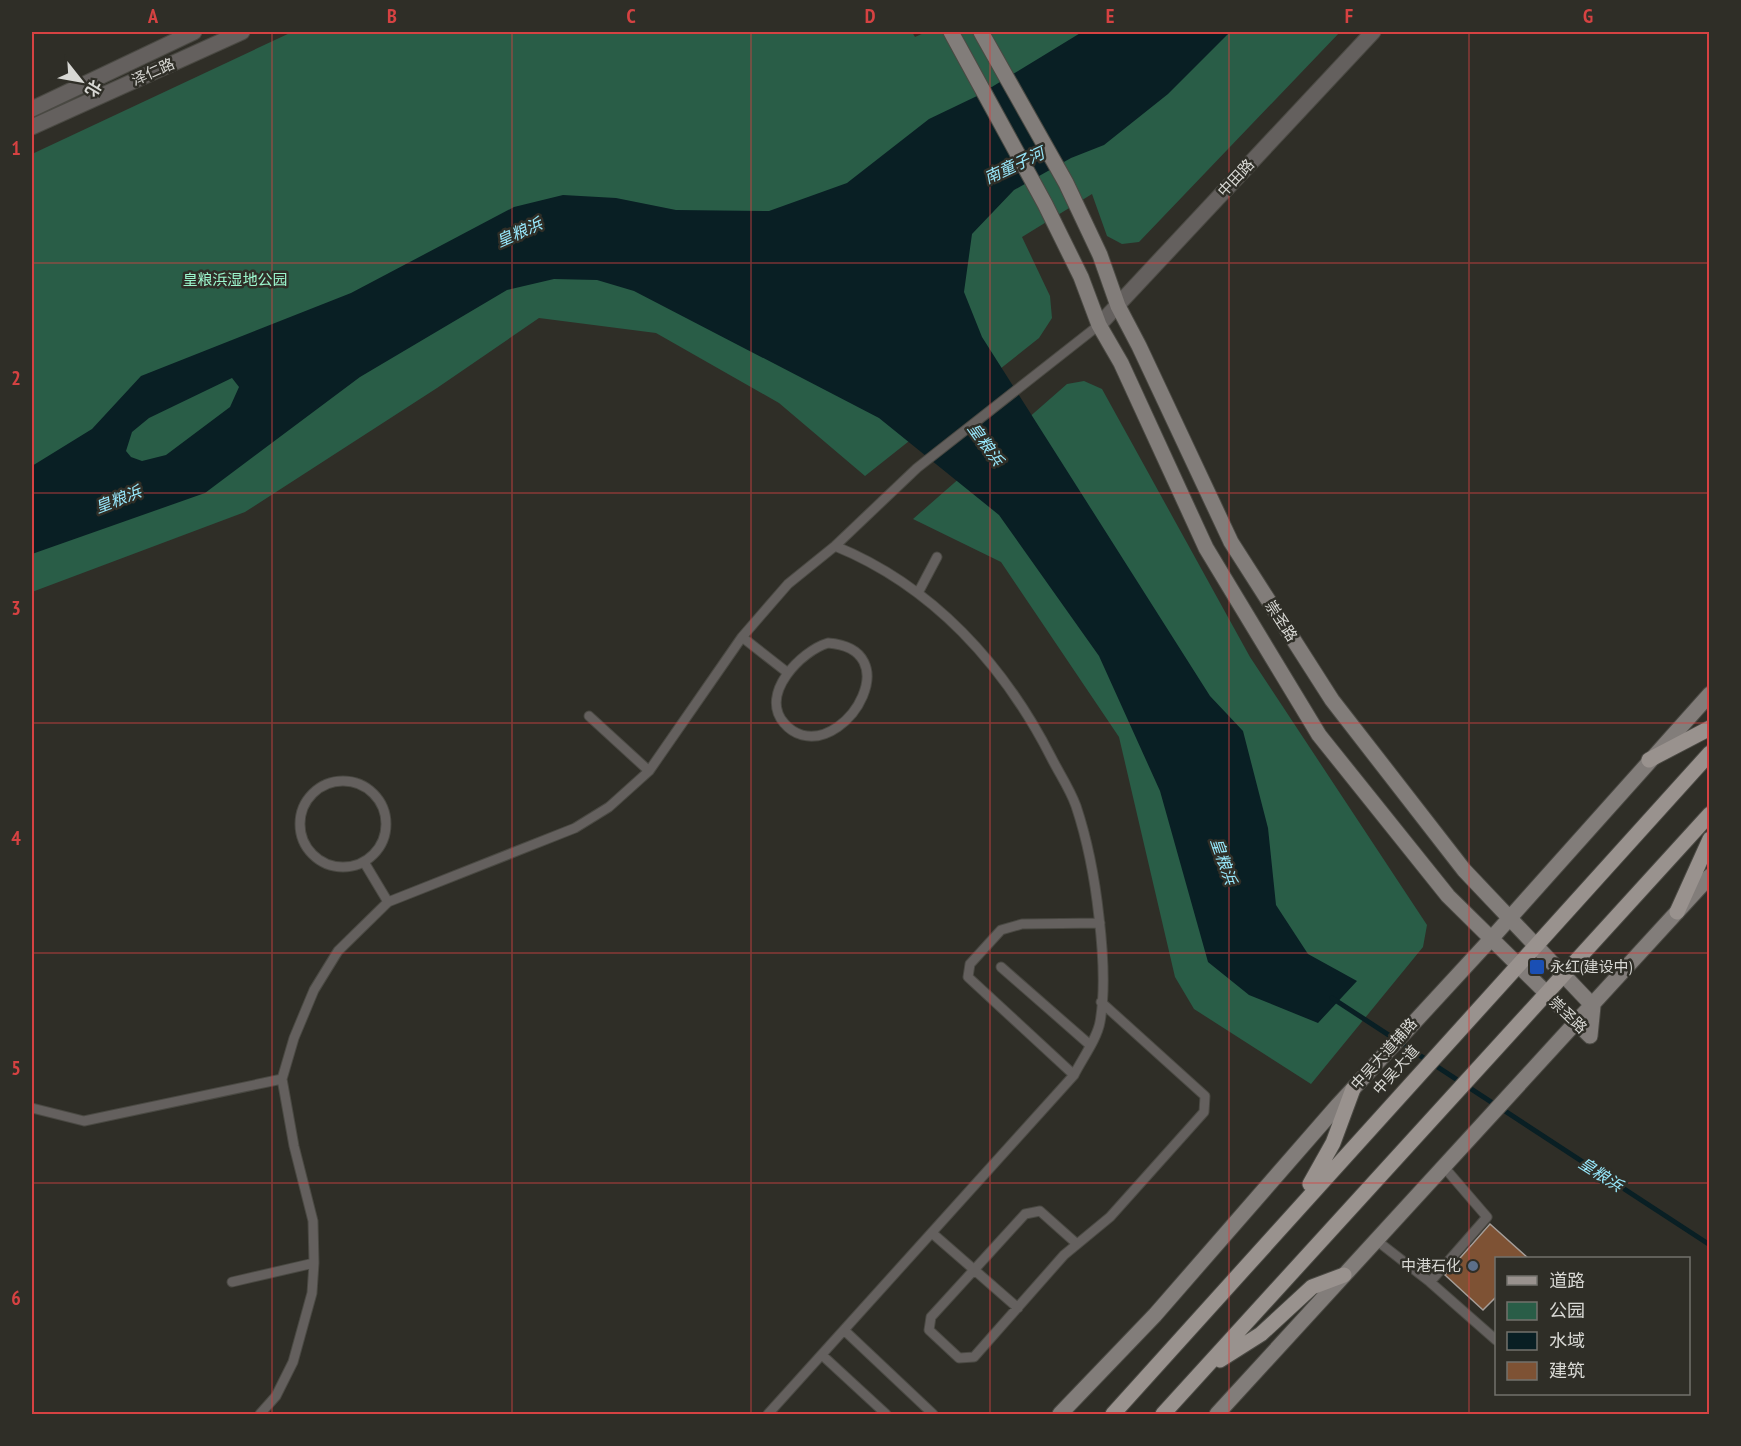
<svg xmlns="http://www.w3.org/2000/svg" width="1741" height="1446" font-family="'PT Sans Narrow','Noto Sans SC',sans-serif">
  <style>
    .green { fill: #295d47 }
    .water { fill: #091f24; fill-rule: evenodd }
    .lines { fill: none; stroke-linecap: round; stroke-linejoin: round }
    .stream { stroke: #091f24; stroke-width: 5 }
    .building { fill: #7e5234; stroke: #a59e99; stroke-width: 1.5 }
    .service-casing { stroke: #4a4943; stroke-width: 11 }
    .minor-casing { stroke: #4a4943; stroke-width: 17 }
    .tertiary-casing { stroke: #4a4943; stroke-width: 17 }
    .secondary-casing { stroke: #4a4943; stroke-width: 17 }
    .primary-casing { stroke: #4a4943; stroke-width: 17 }
    .service { stroke: #64605e; stroke-width: 9 }
    .minor { stroke: #64605e; stroke-width: 15 }
    .tertiary { stroke: #64605e; stroke-width: 15 }
    .secondary { stroke: #827d7a; stroke-width: 15 }
    .primary { stroke: #99928e; stroke-width: 15 }
    .grid { fill: none; stroke: #d64242; stroke-width: 1.5; stroke-opacity: 0.55 }
    .transit-dot { fill: #1a4fb4; stroke: #2f2e27; stroke-width: 2 }
    .service-dot { fill: #5c6f8a; stroke: #2f2e27; stroke-width: 2 }
    .labels { text-anchor: middle; stroke-width: 5; stroke-linejoin: round; paint-order: stroke }
    .street-label { font-size: 15px; fill: #d8d8d4; stroke: #2f2e27 }
    .park-label { font-size: 15px; fill: #9bf5cc; stroke: #2f2e27 }
    .poi-label { font-size: 15px; fill: #d8d8d4; stroke: #2f2e27; text-anchor: start }
    .water-label { font-size: 16px; font-style: italic; fill: #97e7fb; stroke: #2f2e27 }
    .neatline { fill: none; stroke: #d64242; stroke-width: 2 }
    .grid-label { font-size: 20px; text-anchor: middle; font-weight: bold; fill: #d64242 }
  </style>
  <rect width="100%" height="100%" fill="#2f2e27"/>
  <path class="green" d="M292 32H912L915 37 926 32H1340L1139 242 1122 244 1107 236 1092 194 1022 237 1050 296 1052 318 1039 338 865 476 779 403 656 333 539 318 437 388 245 512 32 592V154Z
    M1084 381 1102 389 1250 657 1427 925 1423 947 1311 1084 1194 1009 1175 977 1119 737 1001 562 913 519 1067 384Z"/>
  <path class="water" d="M1082 32H1230L1168 94 1104 145 1071 158 1014 190 972 234 964 292 982 337 1210 696 1243 731 1268 828 1276 905 1308 954 1357 981 1318 1023 1249 995 1208 962 1160 791 1099 656 999 515 879 418 634 291 597 280 554 279 507 290 360 377 205 493 32 554V466L92 429 141 376 351 293 514 207 563 195 616 198 676 210 769 211 847 183 929 119 977 96ZM232 378 239 387 230 407 166 455 142 461 131 457 126 451 132 432 149 418Z"/>
  <g class="lines">
    <path class="stream" d="M1332 998 1710 1245"/>
  </g>
  <path class="building" d="M1490 1224 1528 1258H1497V1296L1483 1310 1445 1275Z"/>
  <g class="lines">
    <defs>
      <path id="service" d="M918 593 937 557
        M742 637 788 673
        M828 643C906 649 851 748 802 735 795 733 789 729 784 723 759 694 801 651 828 643Z
        M589 716 649 771
        M300 824a43 43 0 1 1 86 0a43 43 0 1 1-86 0Z
        M364 862 388 902
        M1001 967 1090 1045
        M1074 1075 968 977 970 964 1001 930 1022 924 1100 923
        M32 1108 84 1121 282 1079
        M932 1233 1018 1308
        M1376 1240 1430 1282 1496 1340
        M1077 1244 1040 1211 1025 1214 931 1317 929 1330 959 1358 974 1357 1064 1255 1110 1217 1204 1112 1205 1096 1101 1002
        M232 1282 314 1263
        M1430 1282 1487 1217 1444 1167
        M844 1330 933 1414
        M822 1355 886 1414
        M260 1414 276 1396 293 1362 312 1293 314 1263 313 1221 294 1146 282 1079 294 1038 314 990 338 951 388 902 575 828 609 807 649 771 742 637 788 584 835 546 917 468 1099 325
        M768 1414 1074 1075C1082 1059 1097 1039 1100 1022 1106 989 1103 951 1099 917 1095 880 1088 842 1076 806 1070 789 1059 773 1051 757 1004 665 933 586 835 546"/>
      <path id="minor" d="M1099 325 1373 32"/>
      <path id="tertiary" d="M32 109 194 32
        M32 127 242 32"/>
      <path id="secondary" d="M951 32 1045 204 1081 277 1099 325 1121 363 1206 548 1319 735 1448 896 1590 1036
        M981 32 1066 183 1100 255 1118 306 1139 346 1231 542 1332 700 1464 870 1593 1006 1590 1036
        M1060 1414 1155 1315 1338 1105 1491 939 1710 694
        M1217 1414 1710 876"/>
      <path id="primary" d="M1649 760 1710 728
        M1677 912 1710 839
        M1310 1184 1333 1143 1353 1089
        M1220 1360 1261 1334 1312 1287 1344 1275
        M1113 1414 1710 753
        M1163 1414 1710 814"/>
    </defs>
    <use href="#service" class="service-casing"/>
    <use href="#minor" class="minor-casing"/>
    <use href="#tertiary" class="tertiary-casing"/>
    <use href="#secondary" class="secondary-casing"/>
    <use href="#primary" class="primary-casing"/>
    <use href="#service" class="service"/>
    <use href="#minor" class="minor"/>
    <use href="#tertiary" class="tertiary"/>
    <use href="#secondary" class="secondary"/>
    <use href="#primary" class="primary"/>
  </g>
  <path class="grid" d="M272 32V1414M512 32V1414M751 32V1414M990 32V1414M1229 32V1414M1469 32V1414M32 263H1710M32 493H1710M32 723H1710M32 953H1710M32 1183H1710"/>
  <rect class="transit-dot" x="1529" y="959" width="16" height="16" rx="3"/>
  <circle class="service-dot" cx="1473" cy="1266" r="6"/>
  <g class="labels">
    <g class="street-label">
      <text transform="translate(153 72) rotate(-24)" y="5">泽仁路</text>
      <text transform="translate(1236 178) rotate(-47)" y="5">中田路</text>
      <text transform="translate(1281 621) rotate(57)" y="5">崇圣路</text>
      <text transform="translate(1568 1015) rotate(44)" y="5">崇圣路</text>
      <text transform="translate(1384 1054) rotate(-48)" y="5">中吴大道辅路</text>
      <text transform="translate(1396 1070) rotate(-48)" y="5">中吴大道</text>
    </g>
    <g class="park-label">
      <text x="235" y="285">皇粮浜湿地公园</text>
    </g>
    <g class="poi-label">
      <text x="1550" y="972">永红(建设中)</text>
      <text x="1461" y="1271" text-anchor="end">中港石化</text>
    </g>
    <g class="water-label">
      <text transform="translate(1014 165) rotate(-25)" y="6">南童子河</text>
      <text transform="translate(519 232) rotate(-24)" y="6">皇粮浜</text>
      <text transform="translate(986 444) rotate(54)" y="6">皇粮浜</text>
      <text transform="translate(118 499) rotate(-21)" y="6">皇粮浜</text>
      <text transform="translate(1224 861) rotate(71)" y="6">皇粮浜</text>
      <text transform="translate(1601 1174) rotate(33)" y="6">皇粮浜</text>
    </g>
  </g>
  <rect width="1741" height="1446" fill="none" stroke="#2f2e27" stroke-width="66"/>
  <rect x="1495" y="1257" width="195" height="138" fill="#2f2e27" stroke="#73726c" stroke-width="1.5"/>
  <rect x="1507" y="1276" width="30" height="9" fill="#99928e" stroke="#73726c" stroke-width="1.5"/>
  <text x="1549" y="1287" font-size="18" fill="#d8d8d4">道路</text>
  <rect x="1507" y="1302" width="30" height="18" fill="#295d47" stroke="#73726c" stroke-width="1.5"/>
  <text x="1549" y="1317" font-size="18" fill="#d8d8d4">公园</text>
  <rect x="1507" y="1332" width="30" height="18" fill="#091f24" stroke="#73726c" stroke-width="1.5"/>
  <text x="1549" y="1347" font-size="18" fill="#d8d8d4">水域</text>
  <rect x="1507" y="1362" width="30" height="18" fill="#7e5234" stroke="#73726c" stroke-width="1.5"/>
  <text x="1549" y="1377" font-size="18" fill="#d8d8d4">建筑</text>
  <g transform="translate(81 81) rotate(121)" stroke="#2f2e27" stroke-width="4.5" paint-order="stroke">
  <path d="M0-4.5L10 22L0 15L-10 22Z" fill="#d8d8d4"/>
  <text y="-9" font-size="16" font-weight="bold" text-anchor="middle" fill="#d8d8d4">北</text>
  </g>
  <rect x="33" y="33" width="1675" height="1380" class="neatline"/>
  <g class="grid-label">
    <text x="153" y="23">A</text>
    <text x="392" y="23">B</text>
    <text x="631" y="23">C</text>
    <text x="870" y="23">D</text>
    <text x="1110" y="23">E</text>
    <text x="1349" y="23">F</text>
    <text x="1588" y="23">G</text>
    <text x="16" y="155">1</text>
    <text x="16" y="385">2</text>
    <text x="16" y="615">3</text>
    <text x="16" y="845">4</text>
    <text x="16" y="1075">5</text>
    <text x="16" y="1305">6</text>
  </g>
</svg>
